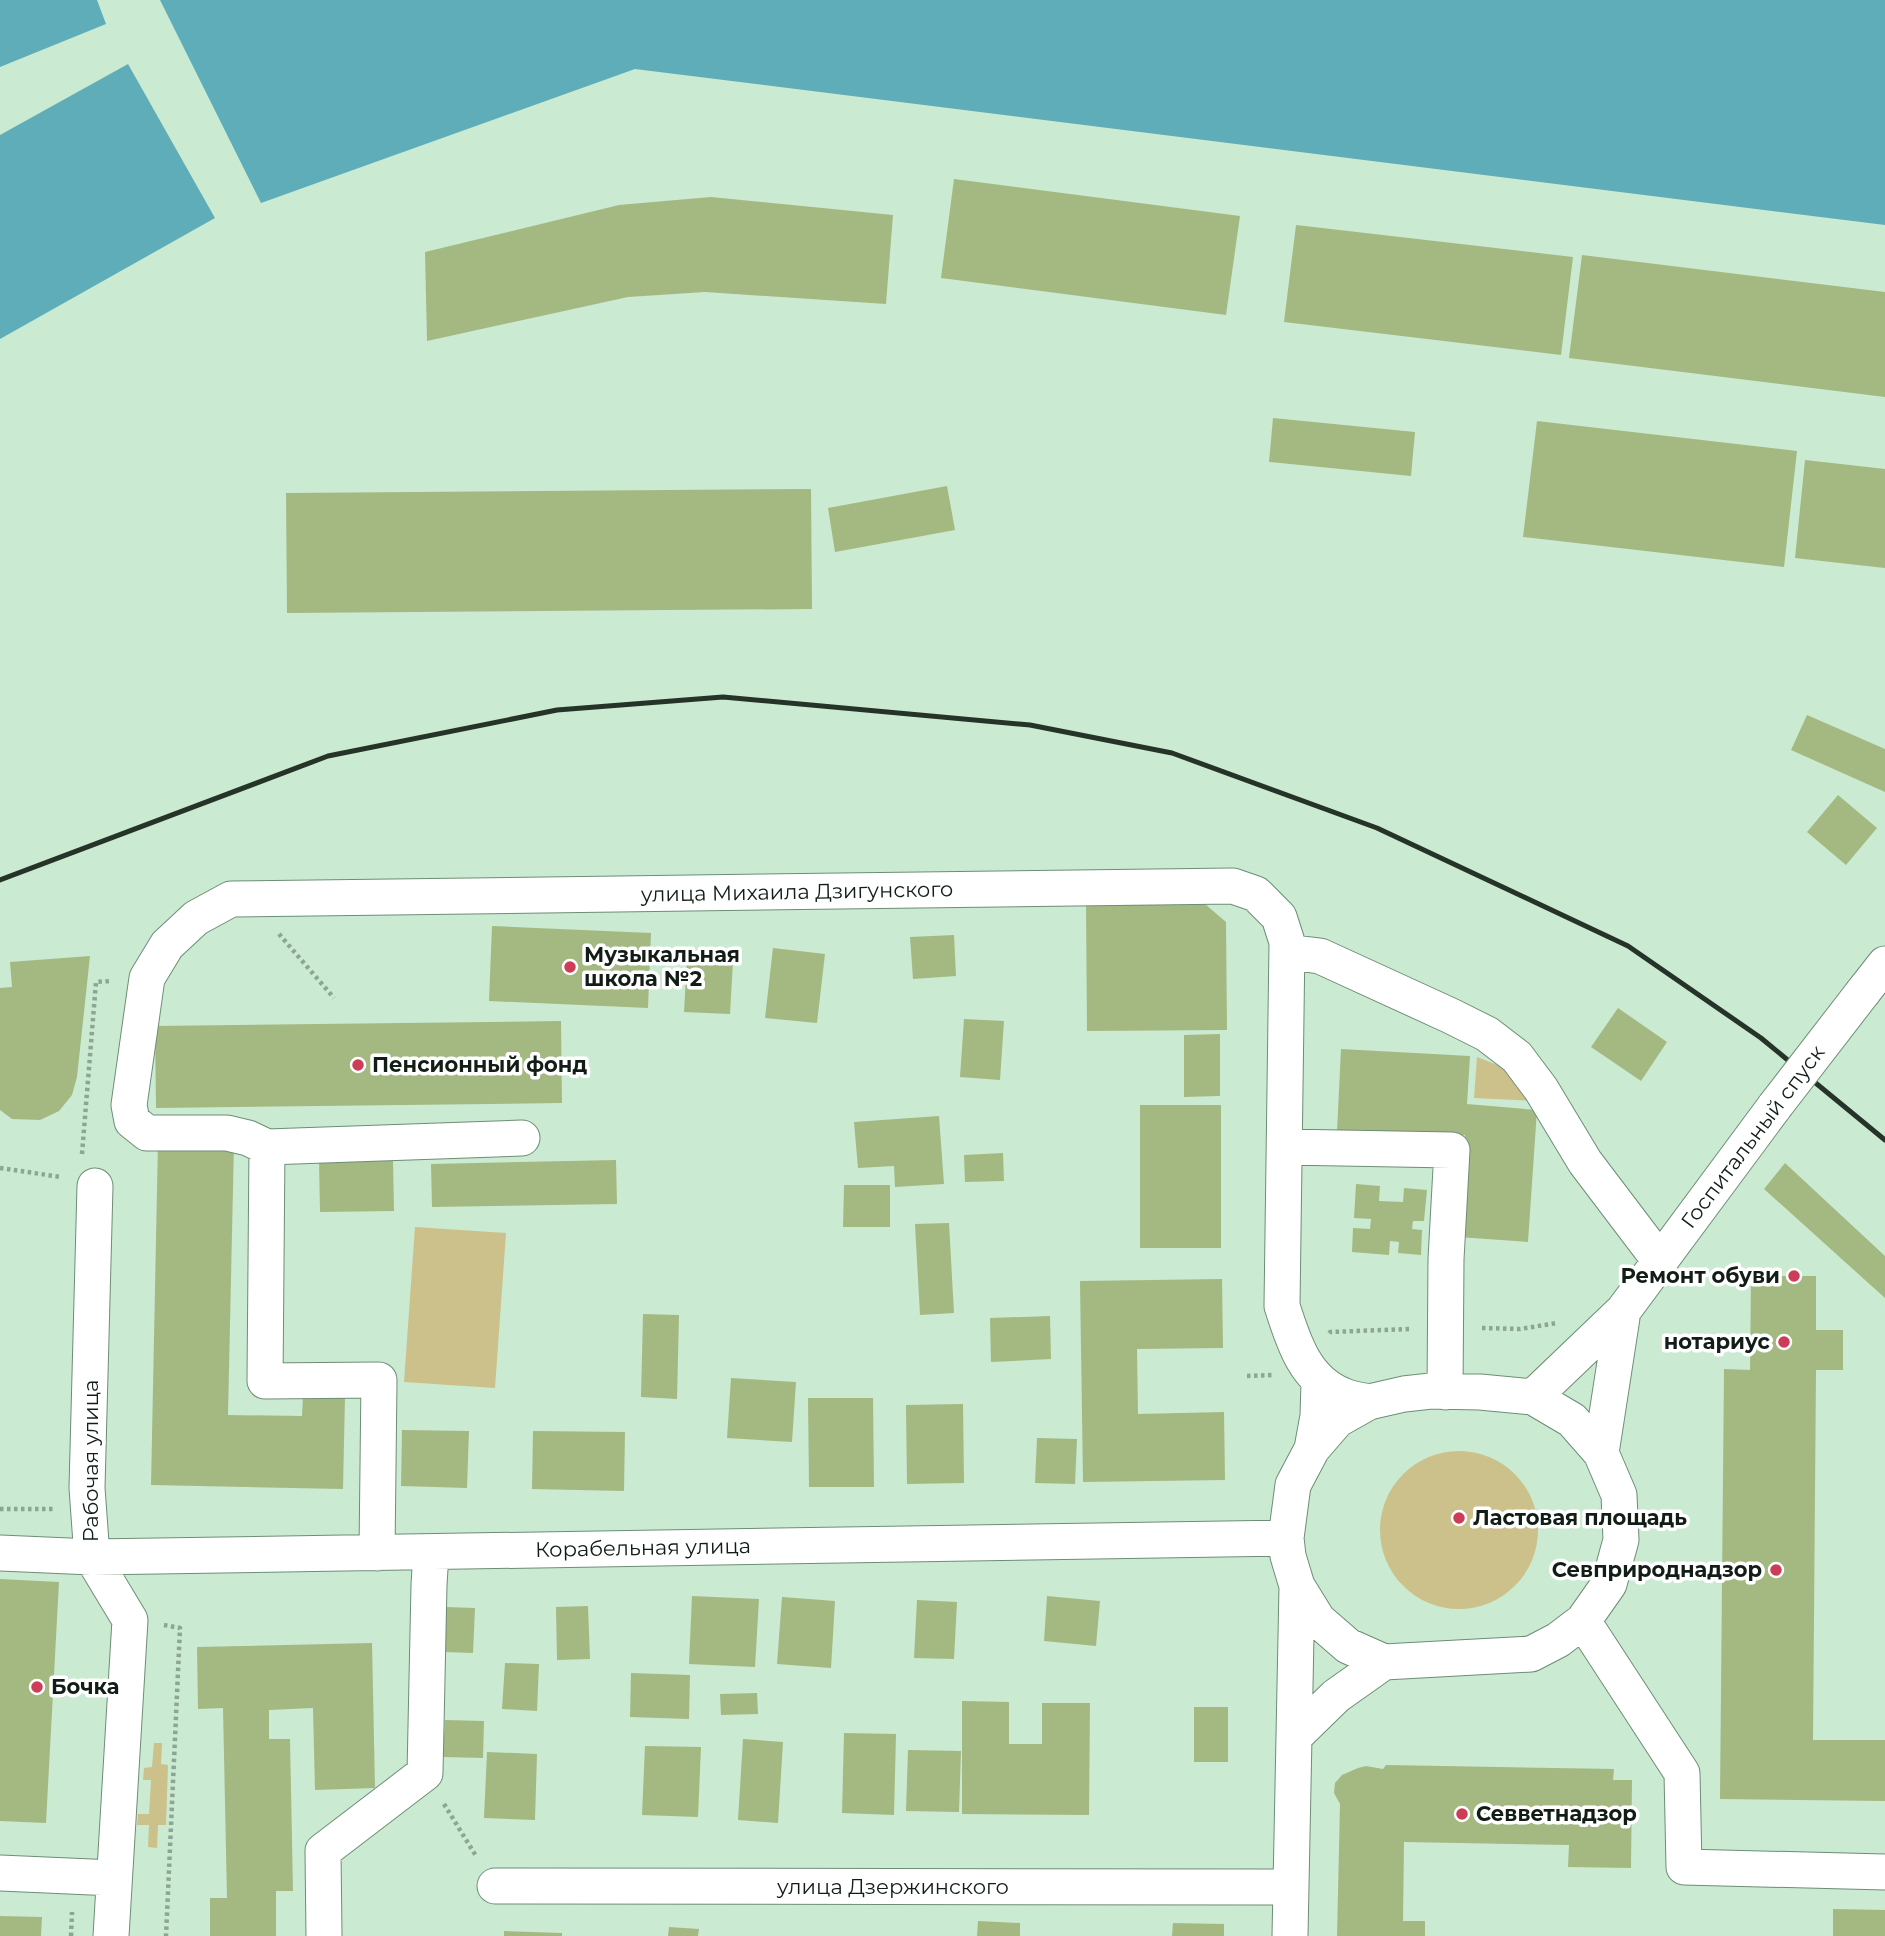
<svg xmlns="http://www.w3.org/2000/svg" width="1885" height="1936" font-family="Montserrat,sans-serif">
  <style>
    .green { fill: #ccc18b }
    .water { fill: #5fadb9 }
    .building { fill: #a4b982 }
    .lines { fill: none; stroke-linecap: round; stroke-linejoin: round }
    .minor-casing { stroke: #6e8d76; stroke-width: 37 }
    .path { stroke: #8da693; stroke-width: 4.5; stroke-dasharray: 3.5 3.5; stroke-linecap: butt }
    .minor { stroke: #fff; stroke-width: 35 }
    .rail { stroke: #253329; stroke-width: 5 }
    .minor-bridge-casing { stroke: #6e8d76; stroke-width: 37; stroke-linecap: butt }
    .minor-bridge { stroke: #fff; stroke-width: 35 }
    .poi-dot { fill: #ce3d57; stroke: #fff; stroke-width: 2.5 }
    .labels { text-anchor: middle; stroke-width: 7; stroke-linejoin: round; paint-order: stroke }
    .street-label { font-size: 21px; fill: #111d15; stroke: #fff }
    .poi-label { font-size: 21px; font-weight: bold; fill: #111d15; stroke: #fff; text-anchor: start }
  </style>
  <rect width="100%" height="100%" fill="#caead2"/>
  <path class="green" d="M1477 1057 1505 1068 1535 1101 1474 1098Z
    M415 1227 506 1233 495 1388 404 1382Z
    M1380 1530a79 79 0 1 1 158 0a79 79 0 1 1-158 0Z
    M154 1743H162L161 1764 168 1765 166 1825H158L157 1848 148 1847 149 1825H137L138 1814H149L151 1780H143L144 1768 152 1767Z"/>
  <path class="water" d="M0 0H97L106 24 0 67Z
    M160 0H1885V225L635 69 261 203Z
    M128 64 215 218 0 339V135Z"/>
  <path class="building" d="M954 179 1240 216 1226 315 941 278Z
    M711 197 893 215 886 304 705 292 628 297 427 341 425 252 619 205Z
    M1296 225 1573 257 1561 355 1284 322Z
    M1582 255 1885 292V397L1569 358Z
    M1273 418 1415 432 1411 476 1269 462Z
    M1537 421 1797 451 1784 567 1523 537Z
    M1805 460 1885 469V568L1795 558Z
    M947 486 955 530 835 552 828 508Z
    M811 489 812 609 287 613 286 493Z
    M1807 715 1885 749V792L1791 750Z
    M1838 795 1877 828 1846 865 1807 832Z
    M1205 904 1226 922 1227 1030 1087 1031 1086 905Z
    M492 926 651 933 648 1008 489 1001Z
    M954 935 956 976 913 979 910 937Z
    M773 948 825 954 817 1023 765 1018Z
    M90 956 77 1077 72 1095 59 1111 40 1120 12 1119 0 1110V988L12 987 10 962Z
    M687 958 733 961 730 1014 684 1012Z
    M1618 1008 1667 1042 1641 1081 1591 1047Z
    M964 1019 1004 1021 1000 1080 960 1077Z
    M561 1021 562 1103 156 1108 155 1026Z
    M1220 1034V1096L1184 1097V1035Z
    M1341 1049 1470 1056 1467 1104 1537 1110 1528 1242 1458 1237 1465 1135 1337 1131Z
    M1140 1105H1221V1248H1140Z
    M939 1116 944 1184 895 1187 894 1166 858 1168 854 1122Z
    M158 1141 234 1143 228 1415 302 1416 303 1395 345 1396 343 1489 151 1485Z
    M1003 1153 1004 1181 965 1182 964 1155Z
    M393 1160 394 1211 320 1212 319 1161Z
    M616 1160 617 1204 432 1207 431 1164Z
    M1785 1163 1885 1256V1298L1764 1189Z
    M1356 1184 1380 1186 1379 1201 1403 1202 1404 1188 1427 1190 1424 1221H1413L1412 1229 1422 1230 1421 1255 1398 1253 1399 1242 1390 1241 1389 1255 1352 1252 1353 1228 1370 1229 1371 1219 1354 1218Z
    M844 1185H890V1227H843Z
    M949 1223 954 1313 920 1315 915 1224Z
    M1751 1276H1816V1330H1843V1370H1816L1813 1740H1885V1801L1720 1799 1724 1369 1750 1370Z
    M1222 1279 1223 1348 1137 1349 1138 1414 1224 1412 1225 1480 1083 1482 1080 1281Z
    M643 1314 679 1315 677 1399 641 1397Z
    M1050 1316 1051 1359 991 1362 990 1318Z
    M731 1378 796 1382 792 1442 727 1438Z
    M808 1398H873L874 1487H809Z
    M963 1404 964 1483 907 1484 906 1405Z
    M402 1430 469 1431 467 1488 401 1486Z
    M533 1431 625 1432 624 1491 532 1489Z
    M1037 1438 1077 1439 1075 1484 1035 1483Z
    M0 1579 59 1582 46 1823 0 1821Z
    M692 1596 759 1599 755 1667 689 1664Z
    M1047 1596 1100 1601 1096 1646 1044 1641Z
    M782 1597 835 1601 831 1668 777 1664Z
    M917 1600 957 1602 954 1659 914 1658Z
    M588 1606 590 1659 557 1660 556 1607Z
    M446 1607 475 1608 473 1653 444 1652Z
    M372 1643 375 1788 315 1790 313 1708 269 1710V1739H290L293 1891H276V1936H210V1898H227L223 1708 198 1709 197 1647Z
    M505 1663 539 1664 537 1711 502 1709Z
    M631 1673 690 1675 689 1719 630 1717Z
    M757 1693 758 1714 721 1715 720 1694Z
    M962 1701 1009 1702V1744H1042V1703H1090L1089 1815 962 1814Z
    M1194 1707H1228V1762H1194Z
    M445 1720 484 1721 483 1758 443 1757Z
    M844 1733 896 1734 894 1815 842 1813Z
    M743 1739 783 1742 778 1823 738 1820Z
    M645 1746 701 1747 698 1817 642 1815Z
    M908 1750 961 1751 959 1812 906 1811Z
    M487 1752 537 1754 535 1820 484 1818Z
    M1386 1765 1614 1769 1613 1780H1632L1631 1868 1568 1867 1569 1845 1404 1842 1403 1921H1425V1936H1337L1340 1804 1334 1793 1335 1783 1342 1775 1358 1768 1366 1766 1383 1769Z
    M1833 1909 1885 1910V1936H1833Z
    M0 1916 42 1917 41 1936H0Z
    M978 1921 1020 1923V1936H977Z
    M1173 1923 1224 1924V1936H1172Z
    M669 1927 699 1929 698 1936H668Z
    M504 1931 562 1933V1936H504Z"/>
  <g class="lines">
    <defs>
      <path id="minor" d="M1287 952 1320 956 1451 1016 1487 1034 1517 1057 1541 1089 1585 1162 1660 1261
        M1863 992 1885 964
        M267 1147 248 1138 227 1133H147L132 1121 129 1105 147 978 167 945 196 918 231 899 1233 886 1256 894 1279 917 1287 942 1282 1306C1293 1341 1305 1380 1342 1395 1350 1399 1360 1400 1369 1402
        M1285 1147 1452 1150 1446 1259 1445 1392
        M95 1186 87 1488 92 1557 130 1620 111 1936
        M1533 1397 1623 1311 1775 1106
        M1312 1449 1337 1420 1369 1402 1404 1394 1431 1391 1480 1392 1533 1397 1572 1420 1601 1453 1619 1495 1621 1540 1609 1584 1583 1621 1558 1640 1531 1654 1384 1662 1348 1646 1318 1620 1297 1586 1288 1556 1286 1538 1293 1485 1312 1449 1318 1416 1319 1382
        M1601 1453 1623 1311
        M0 1553 92 1557 1286 1538
        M377 1553 379 1380 265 1381 267 1147 522 1138
        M1583 1621 1682 1773 1684 1867 1885 1872
        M1295 1736 1336 1696 1384 1662
        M0 1873 114 1878
        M495 1886 1291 1887
        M324 1936 323 1851 425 1773 429 1585 431 1552
        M1290 1936 1297 1586"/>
    </defs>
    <use href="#minor" class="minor-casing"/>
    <path class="path" d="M279 934 334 998
      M82 1154 96 982 111 981
      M0 1168 61 1177
      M1482 1328 1520 1329 1557 1323
      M1329 1333 1330 1332 1410 1329
      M1247 1376 1272 1375
      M0 1509H53
      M164 1625 180 1628 166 1936
      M444 1804 476 1856
      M71 1936 72 1912"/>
    <use href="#minor" class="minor"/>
    <path class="rail" d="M0 880 328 756 557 710 723 697 1030 725 1172 753 1377 828 1628 946 1761 1038 1885 1140"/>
    <defs>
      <path id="minor-bridge" d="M1775 1106 1863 992"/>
    </defs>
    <use href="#minor-bridge" class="minor-bridge-casing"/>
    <use href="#minor-bridge" class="minor-bridge"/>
  </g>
  <g class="poi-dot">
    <circle cx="570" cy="967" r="7"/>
    <circle cx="358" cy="1065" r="7"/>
    <circle cx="1794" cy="1276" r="7"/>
    <circle cx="1784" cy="1342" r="7"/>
    <circle cx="1459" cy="1518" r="7"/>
    <circle cx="1776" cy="1570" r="7"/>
    <circle cx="37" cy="1687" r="7"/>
    <circle cx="1462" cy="1814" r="7"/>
  </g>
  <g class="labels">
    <g class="street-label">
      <text transform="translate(797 892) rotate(-1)" y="7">улица Михаила Дзигунского</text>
      <text transform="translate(1753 1137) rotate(-53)" y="7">Госпитальный спуск</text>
      <text transform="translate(91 1461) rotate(-90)" y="7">Рабочая улица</text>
      <text transform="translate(643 1548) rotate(-1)" y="7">Корабельная улица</text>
      <text x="893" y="1894">улица Дзержинского</text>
    </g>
    <g class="poi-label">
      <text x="584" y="962">Музыкальная<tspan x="584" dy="24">школа №2</tspan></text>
      <text x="372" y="1072">Пенсионный фонд</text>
      <text x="1780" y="1283" text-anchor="end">Ремонт обуви</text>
      <text x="1770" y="1349" text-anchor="end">нотариус</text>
      <text x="1473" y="1525">Ластовая площадь</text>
      <text x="1762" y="1577" text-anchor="end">Севприроднадзор</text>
      <text x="51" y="1694">Бочка</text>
      <text x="1476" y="1821">Севветнадзор</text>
    </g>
  </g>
</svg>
